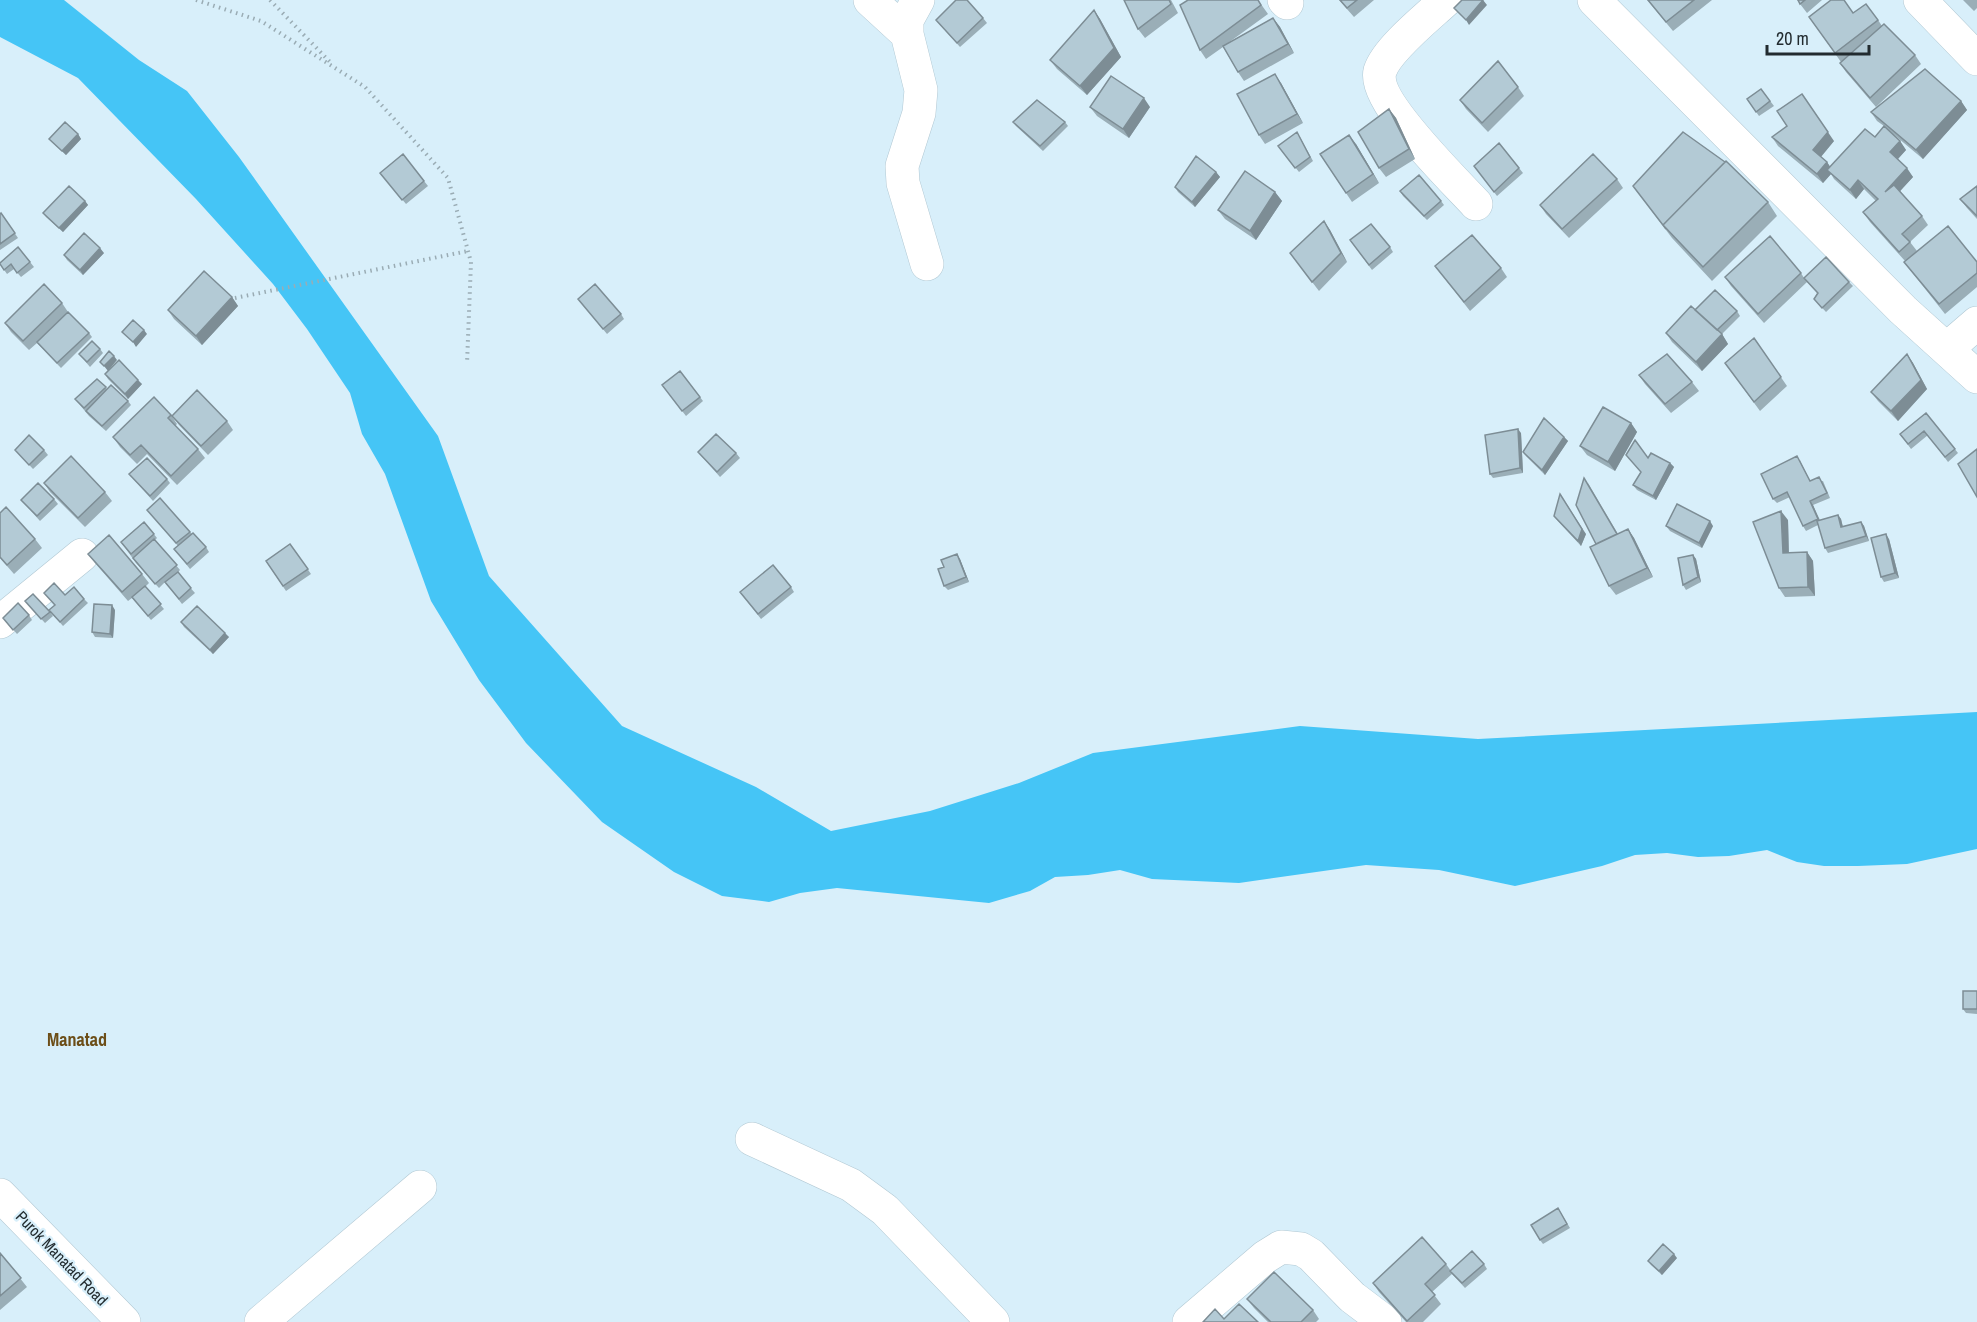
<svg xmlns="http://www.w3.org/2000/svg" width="1977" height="1322" font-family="'Archivo Narrow',sans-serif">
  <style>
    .water { fill: #45c5f6 }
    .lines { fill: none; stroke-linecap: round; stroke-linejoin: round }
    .minor-casing { stroke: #b1c8d3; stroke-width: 34 }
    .path { stroke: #9aacb4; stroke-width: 4; stroke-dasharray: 1.5 4.5; stroke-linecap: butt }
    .minor { stroke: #fff; stroke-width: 33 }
    .wall { fill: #9aaeb7 }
    .shaded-wall { fill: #7d8d95 }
    .building { fill: #b3cad5; stroke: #7d8d95; stroke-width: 1.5 }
    .labels { text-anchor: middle; stroke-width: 4.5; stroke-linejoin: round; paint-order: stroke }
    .street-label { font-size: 16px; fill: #222b2f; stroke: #d8effa }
    .neighbourhood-label { font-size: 18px; font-weight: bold; fill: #6c4e18; stroke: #d8effa }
  </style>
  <rect width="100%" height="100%" fill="#d8effa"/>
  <path class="water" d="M0 0H64L139 60 187 91 239 157 438 436 489 576 622 726 756 787 831 831 930 811 1019 783 1093 753 1300 726 1478 739 1977 712V849L1907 864 1858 866H1824L1797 862 1767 850 1729 856 1698 857 1667 853 1635 855 1602 866 1515 886 1439 870 1366 865 1239 883 1152 879 1120 870 1088 875 1055 877 1030 891 989 903 837 888 800 893 769 902 722 896 674 872 602 822 526 743 479 680 431 601 385 474 362 434 350 393 307 329 273 284 196 199 78 78 0 37Z"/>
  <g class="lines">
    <defs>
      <path id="minor" d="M870 0 907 34
        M918 0 907 20V34L921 90 919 113 902 166 903 183 927 264
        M1284 0 1287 3
        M1446 0C1429 16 1387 49 1380 71 1372 101 1455 181 1476 204
        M1594 0 1903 310 1977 377
        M1920 0 1977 59
        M1948 348 1977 323
        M0 622 82 555
        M752 1139 851 1185 885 1210 993 1322
        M0 1195 124 1322
        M261 1322 420 1187
        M1189 1322 1265 1257 1281 1247 1301 1249 1311 1255 1352 1297 1385 1322"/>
    </defs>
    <use href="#minor" class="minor-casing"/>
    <path class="path" d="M196 0 261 21 365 87 448 178 471 262 467 364
      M270 0 332 64
      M235 298 468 251"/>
    <use href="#minor" class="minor"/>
  </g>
  <path class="wall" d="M1124 0H1171L1178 13 1145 38 1138 29Z
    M1258 0 1268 14 1228 43 1273 18 1280 27 1294 53 1244 81 1238 72 1223 47 1206 59 1200 50Z
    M1339 0H1374L1354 17Z
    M1647 0H1712L1673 31Z
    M1797 0H1822L1807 13Z
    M1963 0H1977V8L1974 11Z
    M1094 10 1100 19 1121 57 1087 95 1057 69 1050 60Z
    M1853 13 1878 20 1882 26 1915 55 1921 64 1876 107 1846 72 1840 63 1841 62 1809 17Z
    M983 18 987 23 960 47 936 20Z
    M1281 83 1303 123 1265 144 1259 135Z
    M1518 87 1524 96 1488 132 1466 109 1460 100Z
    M1761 89 1774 106 1759 116 1747 99Z
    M1961 101 1967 110 1923 159 1892 133 1900 141 1906 150 1898 159 1913 177 1900 191 1922 216 1928 225 1910 242 1917 251 1908 259 1977 262V287L1945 314 1911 271 1904 262 1905 261 1870 222 1863 212 1876 201 1864 189 1856 199 1834 179 1831 174 1823 183 1778 146 1772 137 1834 141 1821 157 1827 162 1830 167 1875 137 1884 126 1877 121 1871 112Z
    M1090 107H1150L1129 138 1097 116Z
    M1389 109 1396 118 1415 159 1386 177 1379 168Z
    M1013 122H1065L1068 126 1043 151 1016 126Z
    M78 134 81 139 66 155 53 143 49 139Z
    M1300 137 1313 161 1299 172 1278 146Z
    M1499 143 1523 173 1497 196 1474 166Z
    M1356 144 1379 183 1352 202 1320 154Z
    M1725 162 1768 202 1777 216 1712 281 1672 238 1633 186Z
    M1216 172 1220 177 1195 207 1178 192 1175 187Z
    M380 173 424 181 428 186 406 204Z
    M1617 179 1623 188 1569 238 1546 214 1540 205Z
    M1977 186V219L1967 208 1960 199Z
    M1400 191 1441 201 1444 205 1427 220 1403 196Z
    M1275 192 1282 201 1256 240 1225 219 1218 210Z
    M85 201 88 205 63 232 46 217 43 213Z
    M1 213 18 238 0 250V214Z
    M1324 221 1330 230 1347 262 1319 291 1290 253Z
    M1350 240 1390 247 1393 252 1372 270Z
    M104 253 83 275 67 260 64 255Z
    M30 262 34 267 21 277 14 269 7 274 0 264Z
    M1435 266 1501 268 1507 277 1470 311Z
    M1801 273 1804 278 1849 282 1853 286 1826 312 1814 299 1817 293 1807 282 1764 323 1731 286 1725 277Z
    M232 297 238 306 202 345 174 319 168 310Z
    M578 299 621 314 624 319 607 334Z
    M62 303 68 312 89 333 92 337 61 368 37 343 29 350 11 332 5 323Z
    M1695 310 1737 311 1740 316 1722 334 1728 344 1702 371 1672 342 1666 333Z
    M1754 338 1787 386 1760 411 1725 363Z
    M100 349 103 353 90 367 79 354Z
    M1907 354 1913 363 1927 389 1898 421 1878 401 1871 392Z
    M680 371 703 401 686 416 662 385Z
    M105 374 142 384 128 399 108 379Z
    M1639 375 1692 382 1699 391 1671 413 1645 384Z
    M106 387 107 390 128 401 131 405 106 431 89 416 75 399Z
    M1926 413 1958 453 1948 462 1928 435 1911 449 1900 434Z
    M171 415 177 424 175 426 198 449 205 458 177 485 147 454 137 464 120 447 113 437Z
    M172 416 227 421 233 430 208 455 179 425Z
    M1631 423 1637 432 1615 471 1587 455 1580 446Z
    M1521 433 1523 473 1493 478 1490 474Z
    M1564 437 1568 441 1545 475 1526 456 1523 452Z
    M15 450H44L48 455 33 469Z
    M698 452 736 453 740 458 720 477Z
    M1626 455 1670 463 1674 467 1656 500 1637 490 1633 485 1641 472Z
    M1800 460 1810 481H1823L1830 498 1813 505 1820 520 1838 515 1841 519 1843 527 1861 522 1864 526 1869 541 1828 553 1825 548 1818 525 1806 531 1803 526 1790 497 1777 503 1773 499Z
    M129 474 167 479 170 483 153 501Z
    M44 483 105 492 112 501 85 527 50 492Z
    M1588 483 1618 534 1628 529 1634 538 1653 577 1616 595 1609 586 1596 544Z
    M54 499 58 504 40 521 21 500Z
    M147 510 190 532 206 547 209 552 190 569 174 549 178 546Z
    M0 513 35 539 42 548 14 574 0 558Z
    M1554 516 1586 534 1581 546 1557 520Z
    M1788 520 1789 553 1807 552 1813 561 1815 596 1785 597 1779 588Z
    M144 522 157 538 155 540 180 570 177 573 195 593 182 604 165 582 159 588 136 563 121 542Z
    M1666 526H1713L1702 548 1670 531Z
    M1889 539 1899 578 1884 582 1881 577Z
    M290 544 311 574 286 591 266 561Z
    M88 554 142 574 149 583 145 587 164 609 151 620 132 598 128 601 95 563Z
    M1693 555 1696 559 1701 582 1686 590 1683 585Z
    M960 559 969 582 948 590 944 586V567Z
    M791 587 794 592 761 619 743 596Z
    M44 593 65 595 84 599 88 603 63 626 49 610 55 605Z
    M25 601 50 612 53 616 45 623Z
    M115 610 113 638 95 637 92 632Z
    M29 615 32 620 17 634 3 618Z
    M181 622 229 637 213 654 184 627Z
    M1977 991V1014L1966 1013 1963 1009Z
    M1558 1208 1570 1228 1543 1244 1540 1240Z
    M0 1253 27 1287 0 1310Z
    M1677 1258 1662 1275 1651 1265 1648 1261Z
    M1446 1264 1451 1271 1484 1264 1487 1269 1465 1288 1452 1274 1432 1292 1441 1304 1423 1322H1406L1379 1292 1373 1283Z
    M1247 1299 1313 1310 1319 1319 1316 1322H1268L1254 1308Z"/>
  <path class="shaded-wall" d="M1483 0 1487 5 1469 25 1466 20Z
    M1094 10 1100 19 1121 57 1087 95 1080 86Z
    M1273 18 1280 27 1294 53 1288 44Z
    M1275 74 1281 83 1303 123 1297 114Z
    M1802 94 1834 141 1819 159 1813 150Z
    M1144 98 1150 107 1129 138 1123 129Z
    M1961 101 1967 110 1923 159 1916 150Z
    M1389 109 1396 118 1415 159 1409 149Z
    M78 134 81 139 66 155 62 151Z
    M1349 135 1356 144 1379 183 1373 174Z
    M1900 141 1906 150 1896 161 1890 152Z
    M1827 162 1833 171 1827 170 1831 174 1823 183 1817 174Z
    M1907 168 1913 177 1891 201 1885 192Z
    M1216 172 1220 177 1195 207 1192 202Z
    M1858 180 1864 189 1856 199 1850 190Z
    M1275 192 1282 201 1256 240 1250 231Z
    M85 201 88 205 63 232 59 228Z
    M1324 221 1330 230 1347 262 1341 253Z
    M100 248 104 253 83 275 80 270Z
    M232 297 238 306 202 345 196 336Z
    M144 330 147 334 136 347 133 342Z
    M1722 334 1728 344 1702 371 1696 362Z
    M1907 354 1913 363 1927 389 1898 421 1891 411Z
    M114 356 117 360 108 371 104 366Z
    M138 380 142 384 128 399 125 394Z
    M1631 423 1637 432 1615 471 1608 462Z
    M1518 429 1521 433 1523 473 1520 468Z
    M1564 437 1568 441 1545 475 1542 470Z
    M1670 463 1674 467 1656 500 1653 496Z
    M1560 494 1586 534 1581 546 1578 541Z
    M1810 501 1813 505 1821 524 1818 519Z
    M1781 511 1788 520 1789 562 1783 553Z
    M1838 515 1841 519 1844 532 1841 527Z
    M1710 521 1713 526 1702 548 1699 543Z
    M1861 522 1864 526 1869 541 1866 536Z
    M1628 529 1634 538 1653 577 1647 568Z
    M1886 534 1889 539 1899 578 1895 573Z
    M1807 552 1813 561 1815 596 1808 587Z
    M957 554 960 559 969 582 966 577Z
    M1693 555 1696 559 1701 582 1698 577Z
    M112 605 115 610 113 638 110 634Z
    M225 633 229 637 213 654 210 650Z
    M1674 1254 1677 1258 1662 1275 1659 1271Z"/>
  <path class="building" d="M956 0H967L983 18 957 43 936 20Z
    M1124 0H1169L1171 4 1138 29Z
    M1188 0H1258L1261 5 1200 50 1180 5Z
    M1340 0H1357L1347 8Z
    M1462 0H1483L1466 20 1454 8Z
    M1648 0H1694L1666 22Z
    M1798 0H1805L1800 4Z
    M1831 0H1844L1853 13 1866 4 1878 20 1835 53 1809 17Z
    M1094 10 1114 48 1080 86 1050 60Z
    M1273 18 1288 44 1238 72 1223 46Z
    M1884 24 1915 55 1870 98 1840 63Z
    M1498 61 1518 87 1482 123 1460 100Z
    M1925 69 1961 101 1916 150 1871 112Z
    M1275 74 1297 114 1259 135 1237 94Z
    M1111 76 1144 98 1123 129 1090 107Z
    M1761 89 1770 101 1756 112 1747 99Z
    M1802 94 1828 132 1813 150 1827 162 1817 174 1772 137 1787 126 1777 111Z
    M1037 100 1065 122 1040 146 1013 122Z
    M1389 109 1409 149 1379 168 1358 132Z
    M65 122 78 134 62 151 49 139Z
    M1884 126 1900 141 1890 152 1907 168 1885 192 1894 185 1922 216 1902 234 1910 242 1899 252 1863 212 1878 199 1858 180 1850 190 1827 170 1865 129 1875 137Z
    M1297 132 1310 157 1295 168 1278 146Z
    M1683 132 1725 162 1663 225 1666 229 1633 186Z
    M1349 135 1373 174 1346 193 1320 154Z
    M1499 143 1519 168 1494 192 1474 166Z
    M403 154 424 181 402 200 380 173Z
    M1593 154 1617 179 1562 229 1540 205Z
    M1196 156 1216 172 1192 202 1175 187Z
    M1726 161 1768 202 1703 267 1663 225Z
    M1245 171 1275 192 1250 231 1218 210Z
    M1419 175 1441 201 1424 216 1400 191Z
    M69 186 85 201 59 228 43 213Z
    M1977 186V216L1960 199Z
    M1 213 15 233 0 244V214Z
    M1324 221 1341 253 1312 282 1290 253Z
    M1371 224 1390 247 1369 265 1350 240Z
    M1948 226 1977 262V273L1939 304 1904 262Z
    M84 233 100 248 80 270 64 255Z
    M1472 235 1501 268 1464 302 1435 266Z
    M1770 236 1801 273 1758 314 1725 277Z
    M18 247 30 262 17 273 11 264 4 270 0 264V263Z
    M1826 257 1849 282 1822 308 1814 299 1818 293 1804 278Z
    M204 271 232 297 196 336 168 310Z
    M44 284 62 303 23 341 5 323Z
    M595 284 621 314 603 329 578 299Z
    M1715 290 1737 311 1717 330 1695 310Z
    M1691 306 1722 334 1696 362 1666 333Z
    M68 312 89 333 57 363 37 342Z
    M133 320 144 330 133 342 122 332Z
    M1754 338 1781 377 1754 402 1725 363Z
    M92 341 100 349 87 362 79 354Z
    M109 351 114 356 104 366 100 362Z
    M1667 354 1692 382 1665 404 1639 375Z
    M1907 354 1921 380 1891 411 1871 392Z
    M119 360 138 380 125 394 105 374Z
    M680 371 700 397 682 411 662 385Z
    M97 379 106 387 84 408 75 399Z
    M111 385 128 401 102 426 86 411Z
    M197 390 227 421 201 446 172 416Z
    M154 397 171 415 168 418 198 449 171 476 141 445 130 455 113 437Z
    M1603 407 1631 423 1608 462 1580 446Z
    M1926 413 1955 449 1945 457 1924 431 1908 444 1900 434Z
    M1544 418 1564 437 1542 470 1523 452Z
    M1518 429 1520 468 1490 474 1485 435Z
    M716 434 736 453 717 472 698 452Z
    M29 435 44 450 29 465 15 450Z
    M1635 440 1648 458 1651 453 1670 463 1653 496 1633 485 1641 472 1626 455Z
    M1977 449V497L1958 464Z
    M71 456 105 492 78 518 44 483Z
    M1797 456 1810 481 1819 477 1827 493 1810 501 1818 519 1803 526 1787 492 1773 499 1761 474Z
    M147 458 167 479 150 496 129 474Z
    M1584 478 1617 534 1596 544 1576 505Z
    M38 483 54 499 37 516 21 500Z
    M1560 494 1582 529 1578 541 1554 516Z
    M160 498 190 532 176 543 147 510Z
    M1677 504 1710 521 1699 543 1666 526Z
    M6 507 35 539 7 565 0 557V513Z
    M1781 511 1783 553 1807 552 1808 587 1779 588 1753 522Z
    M1838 515 1841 527 1861 522 1866 536 1825 548 1817 521Z
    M144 522 154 534 131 554 121 542Z
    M1628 529 1647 568 1609 586 1590 547Z
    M193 533 206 547 187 564 174 549Z
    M1886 534 1895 573 1881 577 1871 538Z
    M109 535 142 574 122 592 88 554Z
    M154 539 177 565 155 584 133 558Z
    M290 544 308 569 283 586 266 561Z
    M957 554 966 577 944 586 938 569 944 567 941 560Z
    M1693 555 1698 577 1683 585 1678 558Z
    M773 565 791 587 758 614 740 592Z
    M178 572 191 588 179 599 165 582Z
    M54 583 65 595 74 587 84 599 60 622 49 610 55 605 44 593Z
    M145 586 161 604 148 616 132 597Z
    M33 594 50 612 41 619 25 601Z
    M18 603 29 615 13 630 3 618Z
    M94 604 112 605 110 634 92 632Z
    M197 606 225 633 210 650 181 622Z
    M1963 991H1977V1009H1963Z
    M1558 1208 1567 1224 1540 1240 1531 1225Z
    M1422 1237 1446 1264 1425 1284 1435 1295 1407 1321 1373 1283Z
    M1663 1244 1674 1254 1659 1271 1648 1261Z
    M1472 1251 1484 1264 1462 1283 1450 1271Z
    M0 1253 21 1278 0 1296Z
    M1274 1272 1313 1310 1301 1322H1271L1247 1299Z
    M1239 1304 1258 1322H1203L1215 1309 1224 1319Z"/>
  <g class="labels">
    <g class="street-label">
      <text transform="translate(62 1258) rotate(46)" y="6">Purok Manatad Road</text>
    </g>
    <g class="neighbourhood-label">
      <text x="77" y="1046">Manatad</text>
    </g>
  </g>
  <path d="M1767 45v9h102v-9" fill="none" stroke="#222b2f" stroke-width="3"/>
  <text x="1776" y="45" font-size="18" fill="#222b2f" stroke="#d8effa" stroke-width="4.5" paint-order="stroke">20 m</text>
</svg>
